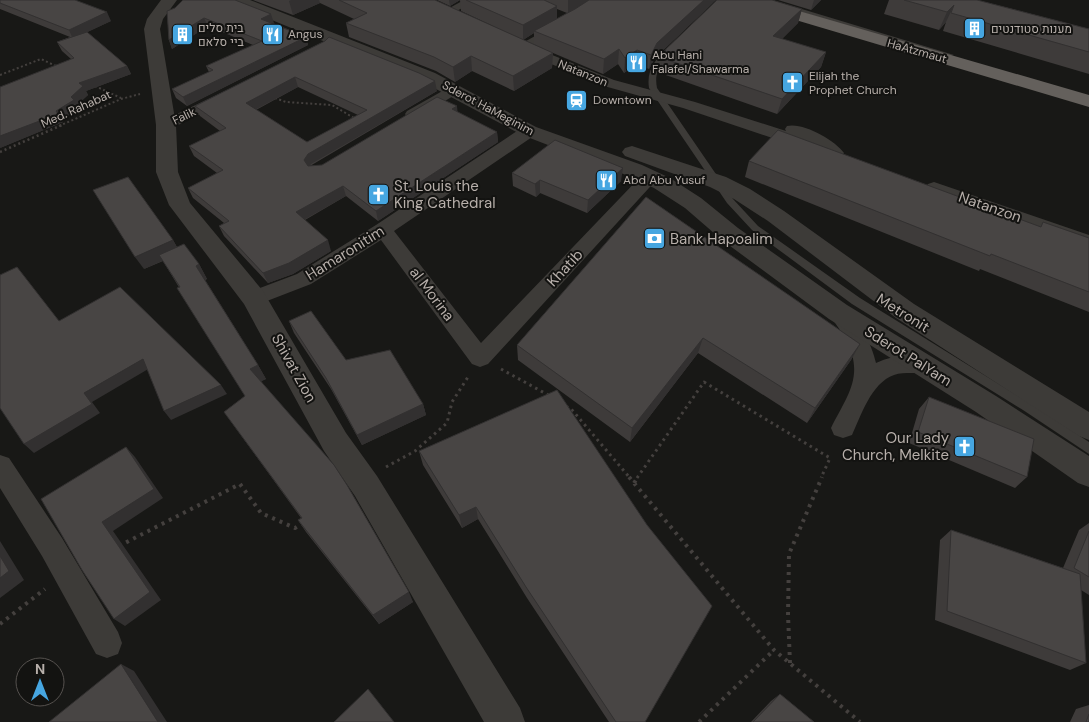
<svg xmlns="http://www.w3.org/2000/svg" width="1089" height="722" font-family="'DM Sans',Heebo,sans-serif">
  <style>
    .lines { fill: none; stroke-linecap: round; stroke-linejoin: round }
    .path-far3 { stroke: #44403e; stroke-width: 2; stroke-dasharray: 2 2.5; stroke-linecap: butt }
    .path-far2 { stroke: #44403e; stroke-width: 2.5; stroke-dasharray: 2 3; stroke-linecap: butt }
    .path-far1 { stroke: #44403e; stroke-width: 3; stroke-dasharray: 2.5 4; stroke-linecap: butt }
    .path { stroke: #44403e; stroke-width: 4; stroke-dasharray: 3 5; stroke-linecap: butt }
    .service { fill: #3d3b38; fill-rule: evenodd }
    .pedestrian { fill: #3d3b38; fill-rule: evenodd }
    .minor { fill: #3d3b38; fill-rule: evenodd }
    .tertiary { fill: #3d3b38; fill-rule: evenodd }
    .trunk { fill: #64605c; fill-rule: evenodd }
    .wall { fill: #3e3b3a; fill-rule: evenodd }
    .shaded-wall { fill: #323030 }
    .building { fill: #484544; stroke: #323030; fill-rule: evenodd }
    .labels { text-anchor: middle; stroke-width: 4; stroke-linejoin: round; paint-order: stroke }
    .far-poi-label { font-size: 12px; fill: #b7afaa; stroke: #131311; text-anchor: start }
    .far-street-label { font-size: 12px; fill: #b7afaa; stroke: #131311 }
    .poi-label { font-size: 15px; fill: #b7afaa; stroke: #131311; text-anchor: start }
    .street-label { font-size: 15px; fill: #b7afaa; stroke: #131311 }
  </style>
  <rect width="100%" height="100%" fill="#181816"/>
  <g class="lines">
    <path class="path-far3" d="M0 75 41 59 58 67
      M95 86 121 98
      M275 98 286 102 332 105 354 118
      M59 126 121 99 140 94"/>
    <path class="path-far2" d="M0 152 62 125"/>
    <path class="path-far1" d="M501 369 550 396
      M566 406 573 411 630 478
      M386 467 415 451 447 423 452 402 468 377
      M637 478 704 382 830 458 821 478"/>
    <path class="path" d="M629 477 774 650 860 722
      M634 483 638 477
      M119 546 240 484 261 513 295 528 303 523
      M0 624 45 589
      M790 663 788 615 789 554 822 477
      M699 722 774 650"/>
    <path class="service" d="M762 0H772L954 55 947 57Z
      M670 45 677 47C665 60 653 68 657 88L733 199 758 226 860 298 1031 404 1089 442V454L1023 410 852 304 752 230 727 203 649 88C646 69 657 58 670 45Z"/>
    <path class="pedestrian" d="M464 0H477L453 13 449 14 444 11Z
      M555 25 559 26 560 28 559 30 527 48H519L517 46Z"/>
    <path class="minor" d="M525 44 614 80 695 102 786 131 785 129 787 126C803 122 835 140 844 153L841 157C829 160 822 151 812 145L805 148 799 147 683 108 604 86 520 51 518 48 520 45Z
      M453 85 458 87 461 90 458 93 419 117H407L405 114 407 111Z
      M225 91 231 93 233 96 231 99 172 128H160L158 125 160 122Z
      M529 126 535 127 537 131 535 135 394 231 481 343 644 173 650 172 656 173 659 177 488 364 480 367 472 364 381 240 311 284 254 306 247 303 244 298 247 293 297 274 376 225 523 127Z
      M934 182 1089 235V249L928 192 925 188 928 184Z
      M839 305C857 311 872 345 876 363 893 355 911 353 929 359L932 365 929 371C917 375 905 371 894 375 871 383 861 416 852 435L843 438 834 435 831 428C847 396 865 376 846 340 841 330 834 322 828 313L831 307Z
      M0 455 9 458 62 538 118 632 122 643 118 654 107 658 96 654 42 556 0 488Z"/>
    <path class="tertiary" d="M161 0H177L163 19 160 29 176 125 178 172 190 203 263 291 346 433 377 476 520 708 525 722H484L355 496 324 451 244 304 169 205 156 172V125L144 29 147 19Z
      M228 0H250L435 73 536 127 642 165 670 178 701 198 738 228 847 305 996 396 1089 456V487L1078 483 976 412 829 319 722 240 685 208 654 188 626 175 522 135 421 81 230 3Z
      M632 146 726 177 750 189 784 211 914 304 1089 412V440L1079 436 896 318 768 221 734 199 710 187 625 156 622 152 625 148Z"/>
    <path class="trunk" d="M736 0H761L1089 95V107L738 3Z"/>
  </g>
  <path class="wall" d="M0 0 111 21 87 32 127 66 131 74 86 91 88 95 77 105 79 109 62 120 63 122 0 148 71 59 62 51 57 42 70 37 0 9Z
    M253 0H434L553 53 552 68 514 91 472 71 455 82 436 71 349 37 346 23 354 19 320 3 293 15Z
    M437 0H716L655 58 649 69 636 64 624 73 618 64 603 74 534 45V33L523 40 461 11 460 0 450 6ZM557 9 567 13 557 19Z
    M778 0H821L811 10Z
    M889 0H977L1089 29V74L943 31 946 22 939 30 884 14Z
    M802 9 798 23 782 39 826 52 821 67 777 114 660 73 662 58Z
    M167 11 274 23H273L306 37 308 45 187 106 176 98 172 89 209 72 206 66 253 45 208 26 172 49 169 40Z
    M325 41 437 91 310 166 322 165 457 106V112L497 132 498 142 378 221 346 196 305 220 331 251 293 274 268 283 224 236 219 226 224 223 193 198 188 188 217 173 194 156 189 146 220 131 200 116 195 106ZM298 87 358 115 307 142 256 110Z
    M749 161 1040 226 1043 222 1089 238V312L980 269 979 271 745 177Z
    M512 173 621 181 587 213 540 193 536 197 513 186Z
    M646 197 860 344 851 360 807 423 698 353 630 442 518 360 517 345Z
    M173 240 177 247 199 264 207 279 205 280 258 365 266 379 261 381 413 602 379 624 306 532 298 520 301 518 224 412 245 396 163 261 144 269Z
    M289 321 346 360 423 404 426 415 362 445 331 389 294 333Z
    M557 390 645 722H609L527 598 478 519 462 528 423 465 419 451Z
    M929 397 1027 477 1015 488 909 443 919 409Z
    M1089 523V595L1081 590 1086 663 1070 670 935 620 940 540 951 530 1063 568 1079 530Z
    M780 694 814 722H751L771 701Z
    M1089 705V722H1070L1076 709Z"/>
  <path class="shaded-wall" d="M291 0H319L320 3 293 15 289 1Z
    M449 0H460L450 6Z
    M568 0H590L568 14Z
    M704 0H716L655 58 649 69 651 55 657 43Z
    M814 0H821L811 10Z
    M954 5 946 22 939 30 947 12Z
    M557 6V20L534 31V33L523 40V25Z
    M802 9 798 23 769 51 773 36Z
    M107 12 111 21 73 39 69 30Z
    M271 14 274 23 264 27 261 19Z
    M204 18 208 26 172 49 169 40Z
    M306 37 308 45 187 106 183 97Z
    M619 49 618 64 603 74 604 59Z
    M637 50 636 64 624 73 625 58Z
    M826 52 821 67 777 114 782 99Z
    M553 53 552 68 514 91 513 76Z
    M471 56 472 71 455 82 453 67Z
    M127 66 131 74 86 91 88 95 77 105 79 109 62 120 63 122 0 148V136L56 111 71 97 79 83Z
    M295 77 298 87 249 113 246 103Z
    M435 81 437 91 311 164 307 170 304 160 308 154Z
    M457 106 458 117 452 109Z
    M497 132 498 142 378 221 376 211Z
    M623 168 621 181 587 213 588 200Z
    M540 180V193L536 197 535 184Z
    M343 186 346 196 300 222 296 212Z
    M173 240 180 253 144 269 135 257Z
    M328 240 331 251 293 274 268 283 263 273Z
    M199 264 207 279 204 280 196 266Z
    M703 338 698 353 630 442 632 428Z
    M860 344 851 360 807 423 815 408Z
    M143 359 150 368 92 402 100 413 34 453 24 444 84 393Z
    M258 365 266 379 258 383 250 369Z
    M221 385 227 394 171 420 164 411Z
    M423 404 426 415 362 445 357 435Z
    M126 447 135 457 163 498 113 531 161 600 125 626 114 619 102 522Z
    M476 507 478 519 462 528 459 515Z
    M0 541 24 580 0 598Z
    M409 592 413 602 379 624 373 615Z
    M121 664 134 671 167 722H158Z"/>
  <path class="building" d="M0 0H75L107 12 69 30 0 3Z
    M183 0H235L271 14 261 19 306 37 183 97 172 89 213 70 206 66 262 41 204 18 169 40 167 11 175 8Z
    M339 0H435L553 53 513 76 471 56 453 67 434 57 346 23 367 13Z
    M466 0H544L557 6 523 25Z
    M589 0H704L657 43 651 55 637 50 625 58 619 49 604 59 534 31 575 9Z
    M717 0H772L802 9 773 36 826 52 782 99 662 58 666 49Z
    M904 0H977L1089 29V52L951 13 954 5 947 12Z
    M87 32 127 66 79 83 83 86 71 97 74 100 56 111 58 114 0 136V87L74 58 57 42Z
    M329 37 419 73 435 81 308 154 304 160 308 166 322 165 437 97 457 106 452 109 497 132 376 211 343 186 296 212 328 240 289 263 263 273 219 226 229 221 188 188 223 170 189 146 226 128 195 106 325 41ZM295 77 367 110 307 142 246 103Z
    M778 130 1041 227 1043 222 1089 238V292L991 254 990 256 749 161Z
    M555 140 623 168 588 200 540 180 535 184 512 173Z
    M128 177 173 240 135 257 93 190Z
    M646 197 860 344 815 408 703 338 632 428 517 345Z
    M184 244 199 264 196 266 258 365 250 369 334 465 347 485 409 592 373 615 298 520 302 518 224 412 245 396 177 288 180 287 159 255Z
    M17 267 59 321 120 287 221 385 164 411 143 359 84 393 92 404 24 444 0 408V275Z
    M311 311 346 360 390 350 423 404 357 435 326 378 289 321Z
    M557 390 647 525 712 606 645 722H616L526 587 476 507 459 515 419 451Z
    M929 397 1034 439 1027 477 918 432Z
    M126 447 154 489 102 522 150 592 114 619 82 570 41 499Z
    M951 530 1080 574 1086 663 947 611Z
    M1089 531V577L1074 568Z
    M0 556 9 571 0 578Z
    M121 664 158 722H49Z
    M368 689 394 722H334Z
    M780 694 814 722H753Z
    M1089 714V722H1086Z"/>
  <defs>
    <symbol id="building-square" viewBox="-11 -11 22 22"><rect x="-9" y="-9" width="18" height="18" rx="4" fill="#46a6e1" stroke="#131311"/><path d="M-4-6H4V6H1V3H-1V6H-4ZM-2.5-4.3h1.7v1.8h-1.7ZM.8-4.3h1.7v1.8H.8ZM-2.5-1h1.7V.8h-1.7ZM.8-1h1.7V.8H.8Z" fill="#fff"/></symbol>
    <symbol id="restaurant-square" viewBox="-11 -11 22 22"><rect x="-9" y="-9" width="18" height="18" rx="4" fill="#46a6e1" stroke="#131311"/><path d="M-5-6h1v4h1v-4h1v4h1v-4h1v5L-1.5 .5V6h-2V.5L-5-1ZM5-6V6H3V1.5H1.5Q1.5-4 5-6Z" fill="#fff"/></symbol>
    <symbol id="church-square" viewBox="-11 -11 22 22"><rect x="-9" y="-9" width="18" height="18" rx="4" fill="#46a6e1" stroke="#131311"/><path d="M-1.2-6h2.4v3.5h3.3v2.4h-3.3V6h-2.4V-.1h-3.3v-2.4h3.3Z" fill="#fff"/></symbol>
    <symbol id="station-square" viewBox="-11 -11 22 22"><rect x="-9" y="-9" width="18" height="18" rx="4" fill="#46a6e1" stroke="#131311"/><path d="M-3-6H3Q5-6 5-4V2Q5 4 3 4L4.5 6H3L1.5 4h-3L-3 6H-4.5L-3 4Q-5 4-5 2V-4Q-5-6-3-6ZM-3.5-4v3h7v-3ZM-3.5 1v1.5H-2V1ZM2 1v1.5H3.5V1Z" fill="#fff"/></symbol>
    <symbol id="bank-square" viewBox="-11 -11 22 22"><rect x="-9" y="-9" width="18" height="18" rx="4" fill="#46a6e1" stroke="#131311"/><path d="M-6-4H6V4H-6ZM0-2.3a2.3 2.3 0 1 0 0 4.6a2.3 2.3 0 1 0 0-4.6Z" fill="#fff"/></symbol>
  </defs>
  <g fill-rule="evenodd">
    <use href="#building-square" x="962" y="16" width="25" height="25"/>
    <use href="#restaurant-square" x="260" y="22" width="25" height="25"/>
    <use href="#building-square" x="170" y="22" width="25" height="25"/>
    <use href="#restaurant-square" x="624" y="50" width="25" height="25"/>
    <use href="#church-square" x="780" y="70" width="25" height="25"/>
    <use href="#station-square" x="564" y="88" width="25" height="25"/>
    <use href="#restaurant-square" x="594" y="168" width="25" height="25"/>
    <use href="#church-square" x="366" y="182" width="25" height="25"/>
    <use href="#bank-square" x="642" y="226" width="25" height="25"/>
    <use href="#church-square" x="952" y="434" width="25" height="25"/>
  </g>
  <g class="labels">
    <g class="far-poi-label">
      <text x="198" y="32">בית סלים<tspan x="198" dy="14">ביי סלאם</tspan></text>
      <text x="991" y="33">מענות סטודנטים</text>
      <text x="288" y="38">Angus</text>
      <text x="652" y="59">Abu Hani<tspan x="652" dy="14">Falafel/Shawarma</tspan></text>
      <text x="809" y="80">Elijah the<tspan x="809" dy="14">Prophet Church</tspan></text>
      <text x="593" y="104">Downtown</text>
      <text x="623" y="184">Abd Abu Yusuf</text>
    </g>
    <g class="far-street-label">
      <text transform="translate(917 51) rotate(16)" y="4">HaAtzmaut</text>
      <text transform="translate(583 73) rotate(22)" y="4">Natanzon</text>
      <text transform="translate(488 108) rotate(28)" y="4">Sderot HaMeginim</text>
      <text transform="translate(76 109) rotate(-24)" y="4">Med. Rahabat</text>
      <text transform="translate(184 116) rotate(-26)" y="4">Falik</text>
    </g>
    <g class="poi-label">
      <text x="394" y="191">St. Louis the<tspan x="394" dy="17">King Cathedral</tspan></text>
      <text x="670" y="244">Bank Hapoalim</text>
      <text x="949" y="443" text-anchor="end">Our Lady<tspan x="949" dy="17">Church, Melkite</tspan></text>
    </g>
    <g class="street-label">
      <text transform="translate(990 207) rotate(19)" y="5">Natanzon</text>
      <text transform="translate(345 253) rotate(-32)" y="5">Hamaronitim</text>
      <text transform="translate(565 268) rotate(-47)" y="5">Khatib</text>
      <text transform="translate(432 294) rotate(53)" y="5">al Morina</text>
      <text transform="translate(903 313) rotate(32)" y="5">Metronit</text>
      <text transform="translate(908 356) rotate(32)" y="5">Sderot PalYam</text>
      <text transform="translate(294 368) rotate(61)" y="5">Shivat Zion</text>
    </g>
  </g>
  <g transform="translate(40 682)"><circle r="24" fill="#131311" stroke="#55514e"/>
  <path d="M0-4L9 19L0 12L-9 19Z" fill="#46a6e1"/>
  <text y="-8" font-size="14" font-weight="bold" text-anchor="middle" fill="#b7afaa">N</text>
  </g>
</svg>
